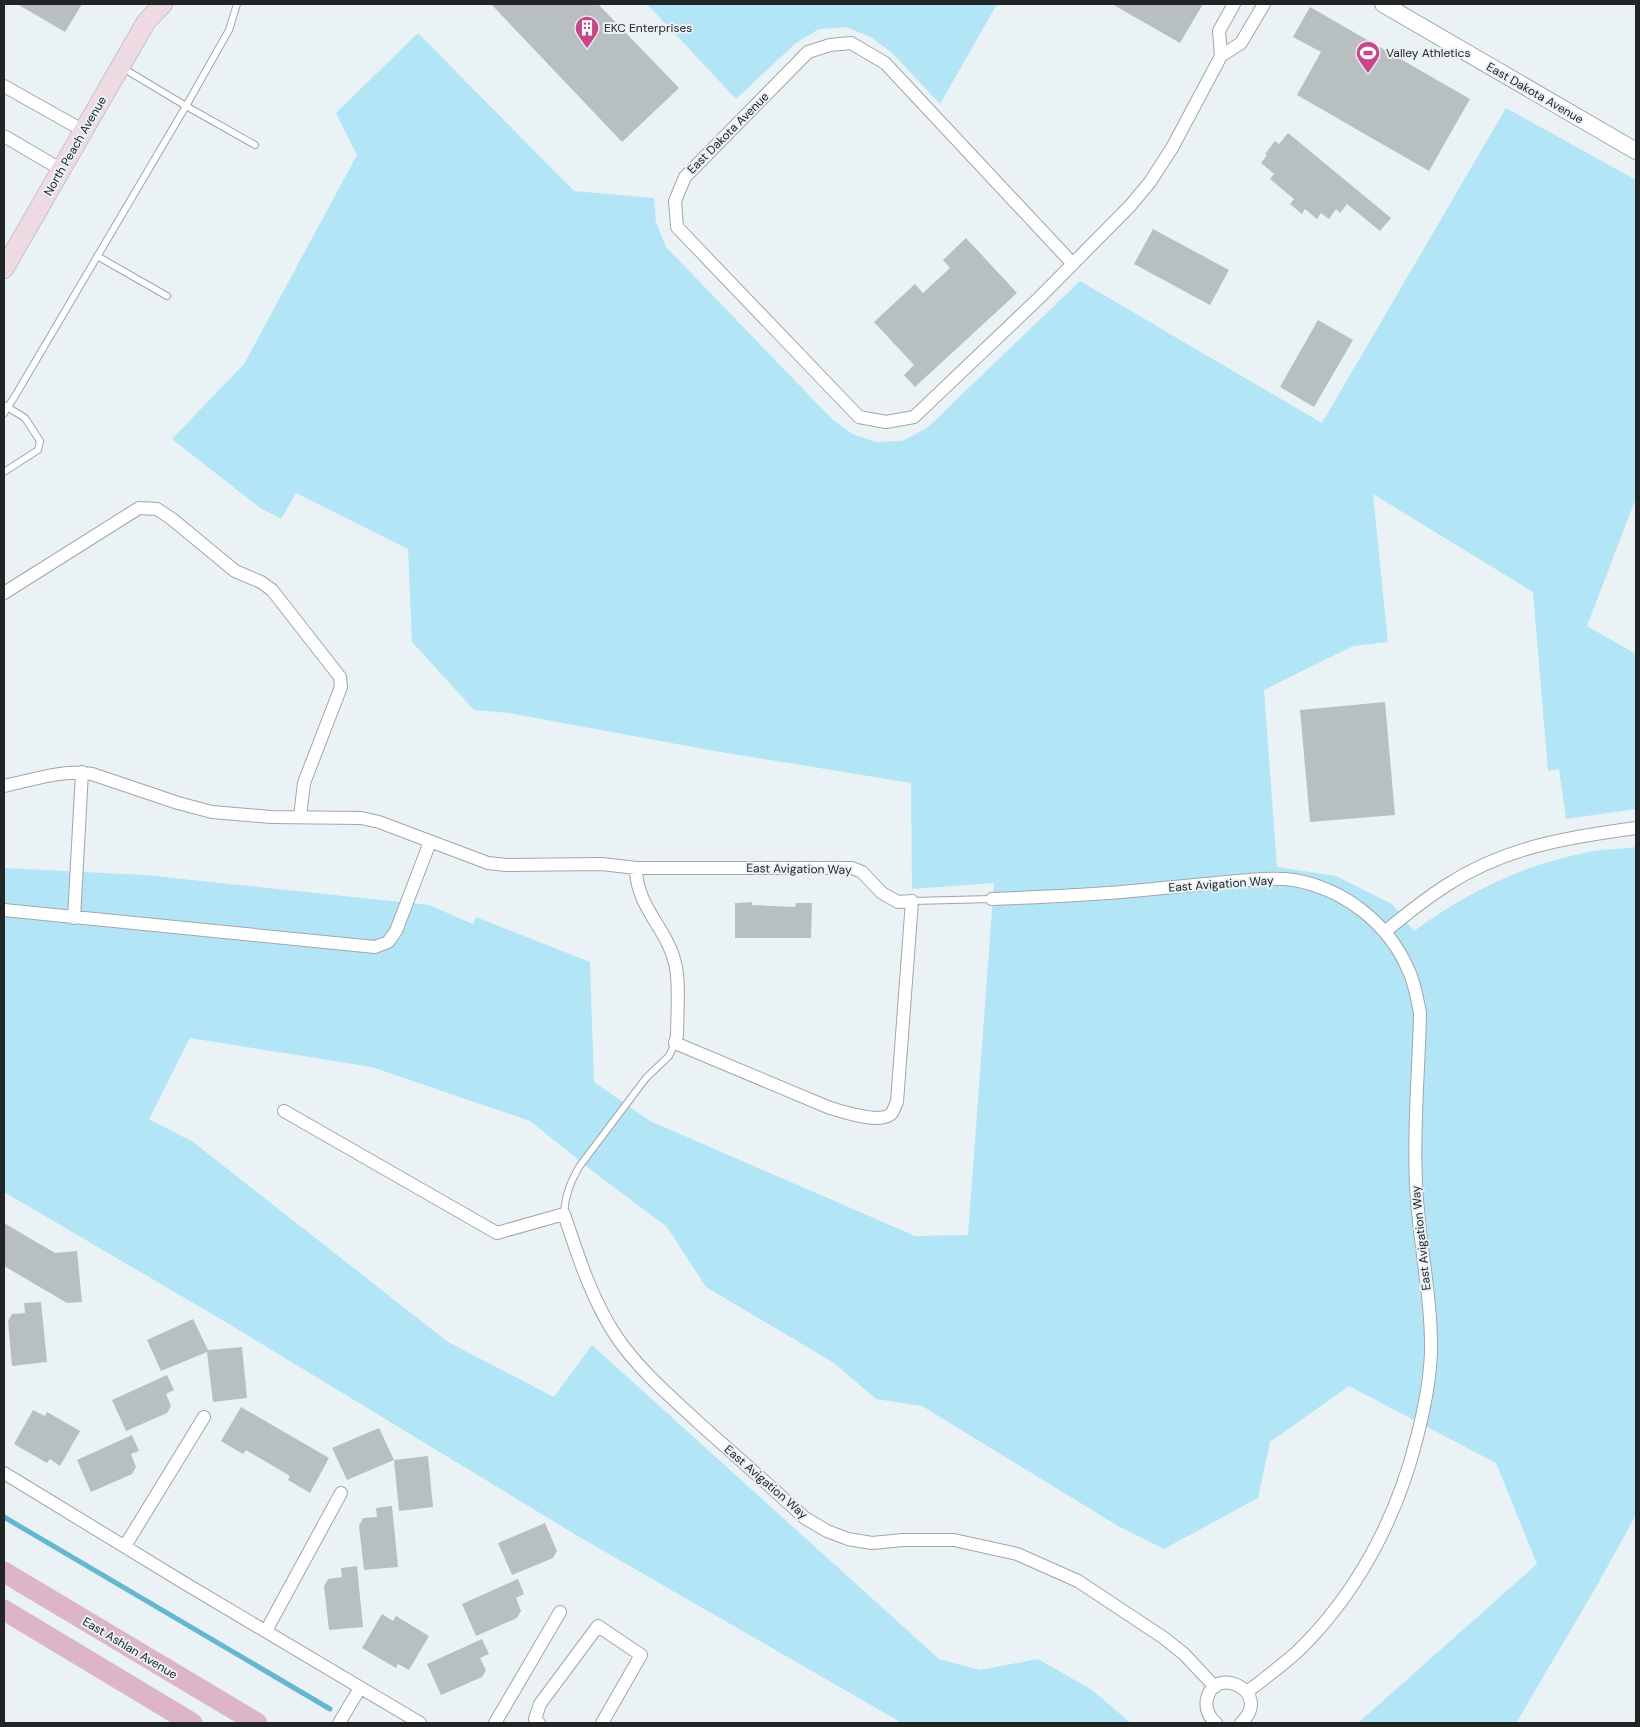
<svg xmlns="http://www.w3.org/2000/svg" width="1640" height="1727" font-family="'DM Sans',sans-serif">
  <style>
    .green { fill: #b2e6f7 }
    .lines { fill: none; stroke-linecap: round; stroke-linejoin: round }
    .stream { stroke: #65b7d1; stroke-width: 5 }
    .building { fill: #b8bfc1 }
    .service-casing { stroke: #a0a7a9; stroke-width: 8 }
    .minor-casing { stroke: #a0a7a9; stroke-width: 14 }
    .tertiary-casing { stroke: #a0a7a9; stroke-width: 18 }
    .secondary-casing { stroke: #a0a7a9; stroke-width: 20 }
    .primary-casing { stroke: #cecfcf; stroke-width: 21 }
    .service { stroke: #fff; stroke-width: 6 }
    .minor { stroke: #fff; stroke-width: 12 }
    .tertiary { stroke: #fff; stroke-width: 16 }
    .secondary { stroke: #eedae3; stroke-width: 19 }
    .primary { stroke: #deb5c7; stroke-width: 20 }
    .labels { text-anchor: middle; stroke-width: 4; stroke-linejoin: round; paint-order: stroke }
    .poi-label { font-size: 12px; fill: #222526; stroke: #ebf2f5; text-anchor: start }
    .street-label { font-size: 12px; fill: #222526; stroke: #ebf2f5 }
  </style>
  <rect width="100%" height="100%" fill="#ebf2f5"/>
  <path class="green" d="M647 4H997L940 104 892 53 871 37 846 27 819 29 796 43 736 99Z
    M418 33 574 191 654 198 656 222 666 247 832 419 852 434 876 442 902 441 927 428 1080 281 1322 423 1506 108 1636 180V498L1587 626 1636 654V809L1566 819 1559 769 1548 771 1533 592 1373 494 1388 642 1353 646 1264 690 1277 867 1336 876 1392 904 1414 931C1469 891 1527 863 1594 851 1608 849 1622 849 1636 847V1515L1595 1589 1516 1723H1358L1537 1564 1496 1463 1349 1386 1270 1442 1258 1498 1164 1549 1118 1526 922 1406 876 1399 834 1363 706 1287 667 1227 591 1170 530 1121 372 1067 190 1038 149 1119 193 1142 448 1342 554 1397 592 1345 939 1659 980 1670 1038 1659 1092 1690 1131 1723H902L576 1535 229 1324 4 1192V868L145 875 429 905 473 924 476 917 590 962 594 1082 650 1121 915 1236 968 1235 994 883 912 889 911 783 709 750 509 713 474 710 412 642 408 549 296 493 281 519 260 508 172 439 244 364 357 155 336 113Z"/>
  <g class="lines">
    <path class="stream" d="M4 1517 330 1709"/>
  </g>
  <path class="building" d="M17 4H82L65 32Z
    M491 4H598L679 88 622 142Z
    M1112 4H1203L1180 43Z
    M1310 7 1470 99 1429 171 1297 95 1321 52 1293 37Z
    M1288 133 1391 218 1380 231 1347 204 1340 213 1336 209 1329 219 1321 213 1317 219 1305 209 1302 214 1290 204 1294 199 1270 179 1274 174 1261 163 1267 155 1265 154 1275 141 1279 144Z
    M1153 229 1229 270 1210 305 1134 264Z
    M966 238 1017 293 915 387 904 375 914 365 874 322 915 284 923 293 950 268 943 260Z
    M1318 320 1353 340 1314 407 1280 387Z
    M1385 702 1395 815 1310 822 1300 710Z
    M752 902V905L795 907 796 903H812L811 938H735V903Z
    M4 1223 55 1253 77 1251 82 1302 67 1303 4 1266Z
    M41 1302 47 1362 12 1366 8 1321 12 1314 25 1313 24 1303Z
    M193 1319 208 1350 242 1347 247 1398 213 1402 207 1352 161 1371 147 1340Z
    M167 1375 174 1390 166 1394 171 1406 167 1413 126 1431 112 1400Z
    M241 1407 329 1458 310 1493 288 1480 290 1476 246 1450 243 1454 221 1441Z
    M33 1410 45 1416 47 1412 80 1431 60 1466 50 1459 47 1463 14 1444Z
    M379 1428 394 1460 347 1480 332 1448Z
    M132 1435 139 1451 131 1454 136 1467 132 1474 91 1492 77 1460Z
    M428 1456 433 1507 399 1511 394 1460Z
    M392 1506 398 1567 364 1570 359 1526 363 1518 377 1517 376 1508Z
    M545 1523 557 1551 553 1558 512 1575 498 1543Z
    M357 1566 363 1627 329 1630 324 1586 328 1579 342 1577 341 1568Z
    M518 1579 524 1594 516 1598 521 1611 517 1618 476 1636 462 1604Z
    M382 1614 393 1621 396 1616 429 1636 409 1670 398 1664 396 1668 362 1648Z
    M482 1639 489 1654 480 1658 486 1670 482 1677 441 1695 427 1664Z"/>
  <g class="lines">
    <defs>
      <path id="service" d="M121 67 186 106 255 145
        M97 256 167 296
        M4 405 25 418 40 441 38 450 4 472
        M4 413 15 396 186 106 229 30 237 4
        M912 901 992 899
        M564 1214C565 1196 570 1183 579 1167L646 1078 669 1056 675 1043"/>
      <path id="minor" d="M1221 56 1241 43 1264 4
        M4 86 84 131
        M4 136 62 170
        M1073 264 885 63 851 43 830 45 808 52 685 177 675 201 677 227 859 417 886 422 914 417 1040 297 1130 206 1150 182 1172 148 1221 56 1219 31 1234 4
        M4 593 139 508 157 509 172 519 235 571 261 582 272 590 340 677 341 687 304 783 300 817
        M4 786C33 780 63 769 92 774L178 803 212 812 271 817 361 818 379 822 488 863 506 865 602 864 636 868H852L862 872 882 893 898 902 912 901 897 1102C895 1105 894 1110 892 1113 881 1125 844 1112 830 1108L675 1043 677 1036C677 1016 680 981 675 963 667 928 636 907 636 868
        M992 899C1043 897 1093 895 1143 890 1171 887 1198 885 1226 882 1248 880 1272 877 1294 880 1344 889 1388 923 1408 969 1415 983 1417 998 1420 1013 1419 1070 1413 1127 1416 1183 1418 1239 1432 1296 1431 1352 1430 1381 1424 1410 1417 1437 1397 1518 1357 1594 1297 1652 1281 1666 1264 1679 1247 1692
        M4 910 375 947 388 942 396 931 430 842
        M74 918 82 772
        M1386 931C1405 915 1425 899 1447 885 1505 847 1569 837 1636 828
        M284 1111 497 1233 564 1214C578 1256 592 1300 616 1336 639 1370 670 1396 700 1424 735 1455 770 1486 805 1518L827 1531 848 1539 872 1543 903 1540H954L1017 1554 1078 1581 1164 1638 1184 1654 1215 1687
        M4 1473 186 1584 420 1723
        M125 1546 204 1417
        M266 1631 341 1493
        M339 1723 360 1688
        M495 1723 560 1612
        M539 1723 535 1719 540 1704 598 1626 641 1655 602 1723
        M1216 1723C1209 1717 1205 1709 1207 1699 1215 1663 1274 1693 1241 1723"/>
      <path id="tertiary" d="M1383 4 1636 151"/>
      <path id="secondary" d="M4 269 146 22 163 4"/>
      <path id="primary" d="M4 1572 257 1723
        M4 1610 192 1723"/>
    </defs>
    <use href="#service" class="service-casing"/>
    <use href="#minor" class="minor-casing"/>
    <use href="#tertiary" class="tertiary-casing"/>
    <use href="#secondary" class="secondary-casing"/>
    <use href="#primary" class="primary-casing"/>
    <use href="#service" class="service"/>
    <use href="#minor" class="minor"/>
    <use href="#tertiary" class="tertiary"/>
    <use href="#secondary" class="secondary"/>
    <use href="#primary" class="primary"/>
  </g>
  <defs>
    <symbol id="building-pin" viewBox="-11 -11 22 30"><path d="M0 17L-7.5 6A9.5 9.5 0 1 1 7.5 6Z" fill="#c9468b" stroke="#ebf2f5"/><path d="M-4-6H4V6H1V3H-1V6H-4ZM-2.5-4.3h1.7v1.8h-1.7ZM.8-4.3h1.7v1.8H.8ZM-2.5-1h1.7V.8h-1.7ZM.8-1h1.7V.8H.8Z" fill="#fff"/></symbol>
    <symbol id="stadium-pin" viewBox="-11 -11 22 30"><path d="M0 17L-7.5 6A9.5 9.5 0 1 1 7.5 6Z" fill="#c9468b" stroke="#ebf2f5"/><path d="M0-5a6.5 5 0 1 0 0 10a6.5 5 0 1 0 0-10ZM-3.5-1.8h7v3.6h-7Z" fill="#fff"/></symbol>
  </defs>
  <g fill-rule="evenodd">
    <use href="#building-pin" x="573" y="14" width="28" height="38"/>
    <use href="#stadium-pin" x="1354" y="39" width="28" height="38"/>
  </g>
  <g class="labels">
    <g class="poi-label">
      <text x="604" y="32">EKC Enterprises</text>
      <text x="1386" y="57">Valley Athletics</text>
    </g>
    <g class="street-label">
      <text transform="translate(1535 93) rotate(30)" y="4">East Dakota Avenue</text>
      <text transform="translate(728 133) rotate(-45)" y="4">East Dakota Avenue</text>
      <text transform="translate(75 146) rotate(-60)" y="4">North Peach Avenue</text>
      <text transform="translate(799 869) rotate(1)" y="4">East Avigation Way</text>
      <text transform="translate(1221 884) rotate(-4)" y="4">East Avigation Way</text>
      <text transform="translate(1421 1238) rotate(-96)" y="4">East Avigation Way</text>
      <text transform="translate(766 1482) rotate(41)" y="4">East Avigation Way</text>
      <text transform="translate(130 1648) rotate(31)" y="4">East Ashlan Avenue</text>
    </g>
  </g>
  <rect width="1640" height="1727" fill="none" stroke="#222526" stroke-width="10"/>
</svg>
